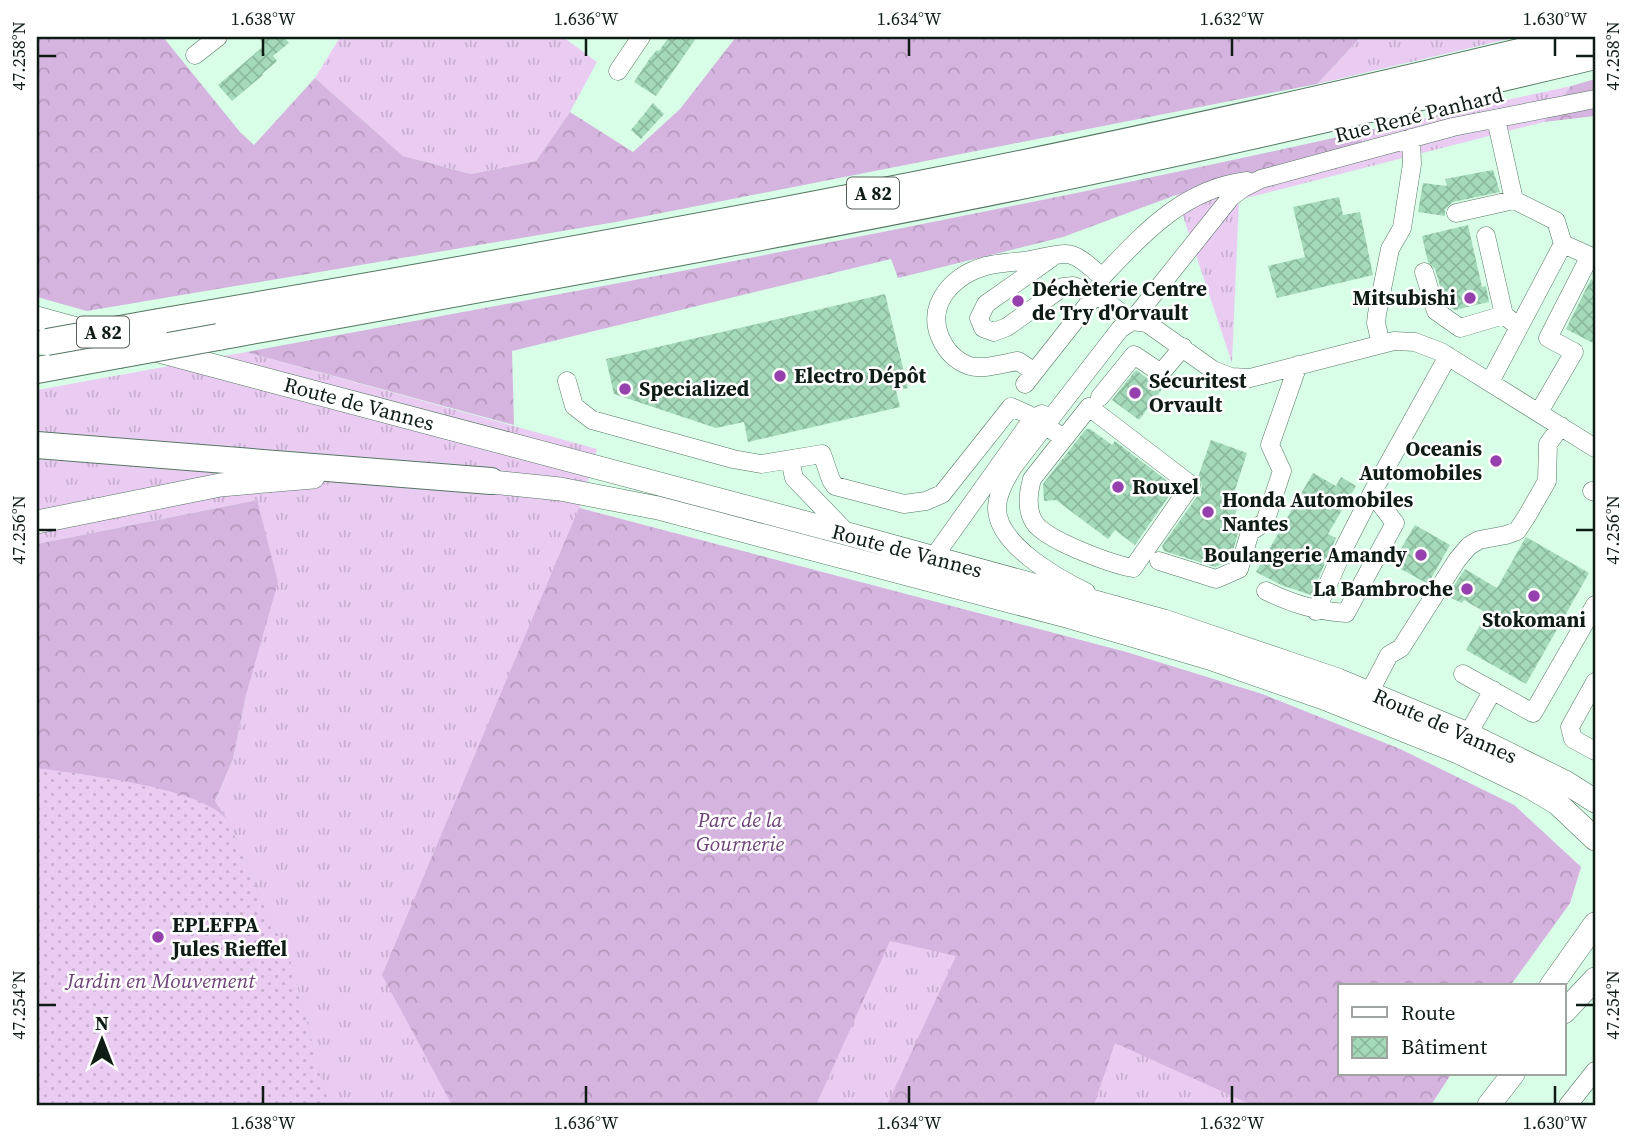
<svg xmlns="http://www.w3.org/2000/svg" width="1632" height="1142" font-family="'Source Serif 4',serif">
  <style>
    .grass { fill: url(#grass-tufts) }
    .forest { fill: url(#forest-crowns) }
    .garden { fill: url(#garden-dots) }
    .building { fill: url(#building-cross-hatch) }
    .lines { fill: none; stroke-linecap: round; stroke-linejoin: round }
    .minor-casing { stroke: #557663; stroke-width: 19 }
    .major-casing { stroke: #557663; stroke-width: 24 }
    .highway-casing { stroke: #557663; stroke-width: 28 }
    .minor { stroke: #fff; stroke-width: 18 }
    .major { stroke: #fff; stroke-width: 23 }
    .highway { stroke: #fff; stroke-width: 26 }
    .highway-bridge-casing { stroke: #557663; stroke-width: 28; stroke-linecap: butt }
    .highway-bridge { stroke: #fff; stroke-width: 26 }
    .ticks { fill: none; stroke: #0f1c15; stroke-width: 2.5 }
    .poi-dot { fill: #9640ad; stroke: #fff; stroke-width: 2.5 }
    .labels { text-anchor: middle; stroke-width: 5; stroke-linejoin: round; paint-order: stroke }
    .shield { fill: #fff; stroke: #57605b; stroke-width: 2 }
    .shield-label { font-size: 19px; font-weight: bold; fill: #0f1c15 }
    .street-label { font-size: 21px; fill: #0f1c15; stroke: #fff }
    .poi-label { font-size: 21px; font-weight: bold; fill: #0f1c15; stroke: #fff; text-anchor: start }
    .park-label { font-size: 21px; font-style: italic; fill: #6c4178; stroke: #fff }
    .neatline { fill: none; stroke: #0f1c15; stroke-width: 2.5 }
    .ticks-label { font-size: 18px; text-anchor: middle; fill: #0f1c15 }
  </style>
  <defs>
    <pattern id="grass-tufts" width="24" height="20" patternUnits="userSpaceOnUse" patternTransform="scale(1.75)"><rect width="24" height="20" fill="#eaccf3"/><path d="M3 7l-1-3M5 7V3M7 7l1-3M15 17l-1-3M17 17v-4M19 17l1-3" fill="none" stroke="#c8afcf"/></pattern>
    <pattern id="forest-crowns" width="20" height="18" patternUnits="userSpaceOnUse" patternTransform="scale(1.75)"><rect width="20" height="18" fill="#d5b4df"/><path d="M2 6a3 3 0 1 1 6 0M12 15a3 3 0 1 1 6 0" fill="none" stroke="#b69abe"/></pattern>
    <pattern id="garden-dots" width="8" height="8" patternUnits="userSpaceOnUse" patternTransform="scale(1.75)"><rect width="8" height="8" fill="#eaccf3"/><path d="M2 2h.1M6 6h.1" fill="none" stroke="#c8afcf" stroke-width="1.8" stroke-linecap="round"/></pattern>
    <pattern id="building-cross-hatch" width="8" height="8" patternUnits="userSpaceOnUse" patternTransform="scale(1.75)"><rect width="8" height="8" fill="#a4d9ba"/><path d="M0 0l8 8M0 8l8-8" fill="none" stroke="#8cba9f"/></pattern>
  </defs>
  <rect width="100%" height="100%" fill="#d8fee7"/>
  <path class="grass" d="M340 37H563L597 62 570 112 536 161 471 174 403 156 315 78Z
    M1361 37H1517L1317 84Z
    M1571 86 1544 122 1239 200 1232 363 1176 195 1363 144 1356 133Z
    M246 352 597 449 580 508 1126 652 1262 694 1400 749 1514 805 1581 867 1570 903 1510 986H1340V1074H1451L1431 1105H329L287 949 272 925 228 820 215 801 233 759 246 695 257 500 37 544V390Z"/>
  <path class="forest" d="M37 37H163L240 132 254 145 315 78 403 156 471 174 536 161 570 112 633 152 680 109 736 37H1361L1317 84 616 222 87 311 37 297Z
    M1595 79V116L1544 122 1571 86Z
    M1356 133 1364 144 1176 195 1063 237 898 278 891 259 512 351 514 425 246 352C617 284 988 215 1356 133Z
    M257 500 278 582 246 695 233 759 215 801 228 820 272 925 287 949 329 1105 37 794V544Z
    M579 508 1126 652 1262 694 1400 749 1514 805 1581 867 1570 903 1510 986H1340V1074H1451L1431 1105H1252L1115 1043 1094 1105H887L956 956 890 941 816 1105H452L382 975Z"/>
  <path class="garden" d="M37 768C83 775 198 786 228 820L272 925 287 949 329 1105H37Z"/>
  <path class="building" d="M258 37H284L289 43 273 56 277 61 262 74 263 75 232 101 218 85 265 45Z
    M669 37H697L656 96 634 82 650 58 657 50 659 51Z
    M653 103 664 114 641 139 631 130Z
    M1493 170 1500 192 1453 202 1445 209V216L1418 212 1423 183 1447 186 1445 179Z
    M1339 197 1343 215 1360 212 1373 275 1277 298 1268 266 1305 257 1293 207Z
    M1468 225 1482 287 1486 286 1489 302 1455 310 1451 308 1448 295 1443 296 1435 269 1428 262 1422 236Z
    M1591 279 1595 282V344L1566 329Z
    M885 294 908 388 896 391 900 407 748 442 744 422 716 428 614 394 606 359Z
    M1136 370 1162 389 1139 420 1112 400Z
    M1086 429H1090L1112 445 1115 441 1175 487 1135 545 1115 530 1108 539 1056 500 1044 501 1043 484Z
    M1211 440 1247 453 1234 493 1239 504 1233 520 1239 530 1230 561 1215 567 1164 551 1162 546 1201 491 1202 485 1198 477Z
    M1313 473 1336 486 1341 477 1356 486 1328 534 1336 538 1311 595 1281 585 1256 572Z
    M1415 525 1450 545 1428 584 1392 564Z
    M1526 537 1589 573 1526 684 1466 650 1483 620 1480 618 1483 611 1464 600 1462 603 1447 596 1465 569 1497 588Z"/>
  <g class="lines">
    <defs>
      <path id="minor" d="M195 55 218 37
        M618 71 641 37
        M1496 119 1514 200
        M1456 213 1514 200 1556 221 1563 244 1590 256
        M1486 236 1504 315
        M1050 259 986 304 979 318 983 328 994 332 1007 327 1063 287 1073 286 1096 294 1099 286
        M1424 272 1436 311 1460 328 1504 315 1519 327
        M1381 344 1376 323 1377 314 1390 249 1402 228 1412 164 1411 138
        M1033 371 1018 361C1005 363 983 370 970 366 955 361 946 351 940 337 926 303 954 275 986 266 998 263 1012 262 1024 261 1034 260 1058 253 1066 254 1079 254 1093 270 1102 277 1144 233 1183 189 1247 181
        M567 381 574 406 592 420 733 459 761 464 822 454 831 480 835 486 904 504 926 501 942 494 1011 407 1027 414 1064 438
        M1490 382 1563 244
        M1025 384 1096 294 1132 321 1147 323 1213 370 1231 377 1250 378 1394 341 1415 342 1441 352 1595 448
        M1100 397 1134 355 1161 373 1183 347
        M1089 407 1191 485 1133 568C1111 564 1045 540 1034 522 1026 509 1028 494 1032 479Z
        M1539 412 1574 352 1548 338 1590 256 1595 258
        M790 460 794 478 848 534
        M1592 491 1595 492
        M933 558 1033 418 1042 414
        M1159 561 1216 579 1239 569 1250 532 1265 522 1282 471 1270 445 1298 365
        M1266 591C1293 604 1316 611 1346 613L1395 523 1372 493 1448 356
        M1086 592C1057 578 996 544 997 507 998 492 1006 479 1013 467L1120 329 1132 321 1231 197 1243 188 1261 179 1453 127 1595 99
        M1316 611 1345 546 1372 493
        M1463 674 1533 713 1595 605
        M1595 682 1570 727 1573 739 1595 751
        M1369 693 1389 655 1401 648 1457 560 1469 546 1479 540 1506 535 1517 531 1527 516 1547 481 1548 444 1561 426
        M1468 734 1493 690
        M1568 1105 1595 1071"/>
      <path id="major" d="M37 318 95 334
        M151 349 848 534 1164 621 1338 680 1468 734 1565 782 1595 801
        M473 480 560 489 658 508 1070 617 1209 658 1329 700 1456 751 1528 786 1557 803 1595 839
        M37 522 220 485 313 477
        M1551 986 1595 924
        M1564 1012 1595 979
        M1489 1105 1513 1074"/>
      <path id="highway" d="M159 322C430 276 700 228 970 174 1175 133 1379 86 1582 37
        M218 337C484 288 751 241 1016 187 1210 147 1403 102 1595 56
        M37 370 119 355
        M37 445 491 481"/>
    </defs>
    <use href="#minor" class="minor-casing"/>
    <use href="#major" class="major-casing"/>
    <use href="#highway" class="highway-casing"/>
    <use href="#minor" class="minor"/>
    <use href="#major" class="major"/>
    <use href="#highway" class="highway"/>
    <defs>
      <path id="highway-bridge" d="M47 342 159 322
        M119 355 218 337"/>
    </defs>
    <use href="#highway-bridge" class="highway-bridge-casing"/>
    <use href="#highway-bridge" class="highway-bridge"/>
  </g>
  <path class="ticks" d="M263 38V56M586 38V56M909 38V56M1232 38V56M1555 38V56M38 56H56M1576 56H1594M38 530H56M1576 530H1594M38 1005H56M1576 1005H1594M263 1086V1104M586 1086V1104M909 1086V1104M1232 1086V1104M1555 1086V1104"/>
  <g class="poi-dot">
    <circle cx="1470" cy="298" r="7"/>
    <circle cx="1018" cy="301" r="7"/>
    <circle cx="780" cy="376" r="7"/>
    <circle cx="625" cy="389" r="7"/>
    <circle cx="1135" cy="393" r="7"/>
    <circle cx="1496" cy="461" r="7"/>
    <circle cx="1118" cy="487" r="7"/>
    <circle cx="1208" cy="512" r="7"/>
    <circle cx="1421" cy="555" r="7"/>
    <circle cx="1467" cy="589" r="7"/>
    <circle cx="1534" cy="596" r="7"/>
    <circle cx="158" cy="937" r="7"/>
  </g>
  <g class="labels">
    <g class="shield">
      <rect x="847" y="177.5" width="52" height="31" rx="5"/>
      <rect x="77" y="316.5" width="52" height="31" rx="5"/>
    </g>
    <g class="shield-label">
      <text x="873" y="200">A 82</text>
      <text x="103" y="339">A 82</text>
    </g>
    <g class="street-label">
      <text transform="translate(1419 115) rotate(-14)" y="7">Rue René Panhard</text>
      <text transform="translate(359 404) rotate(15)" y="7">Route de Vannes</text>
      <text transform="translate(907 551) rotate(15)" y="7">Route de Vannes</text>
      <text transform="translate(1445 726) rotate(24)" y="7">Route de Vannes</text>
    </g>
    <g class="poi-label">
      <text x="1032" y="296">Déchèterie Centre<tspan x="1032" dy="24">de Try d'Orvault</tspan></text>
      <text x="1456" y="305" text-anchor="end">Mitsubishi</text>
      <text x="794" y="383">Electro Dépôt</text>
      <text x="1149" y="388">Sécuritest<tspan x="1149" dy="24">Orvault</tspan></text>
      <text x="639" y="396">Specialized</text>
      <text x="1482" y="456" text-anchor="end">Oceanis<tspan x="1482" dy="24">Automobiles</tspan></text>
      <text x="1132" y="494">Rouxel</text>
      <text x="1222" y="507">Honda Automobiles<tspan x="1222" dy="24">Nantes</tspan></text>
      <text x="1407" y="562" text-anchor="end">Boulangerie Amandy</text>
      <text x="1453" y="596" text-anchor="end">La Bambroche</text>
      <text x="1534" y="627" text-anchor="middle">Stokomani</text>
      <text x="172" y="932">EPLEFPA<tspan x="172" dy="24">Jules Rieffel</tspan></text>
    </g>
    <g class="park-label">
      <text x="740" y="827">Parc de la<tspan x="740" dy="24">Gournerie</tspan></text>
      <text x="161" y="988">Jardin en Mouvement</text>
    </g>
  </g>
  <rect width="1632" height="1142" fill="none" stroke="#ffffff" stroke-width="77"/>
  <rect x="1338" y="984" width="228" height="91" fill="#ffffff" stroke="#9fa4a1" stroke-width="2"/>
  <rect x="1352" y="1007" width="35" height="10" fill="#ffffff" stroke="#9fa4a1" stroke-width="2"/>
  <text x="1401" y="1020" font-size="21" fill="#0f1c15">Route</text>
  <rect x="1352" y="1037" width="35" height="21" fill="url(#building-cross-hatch)" stroke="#9fa4a1" stroke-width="2"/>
  <text x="1401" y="1054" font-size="21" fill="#0f1c15">Bâtiment</text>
  <g transform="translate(102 1040)" stroke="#ffffff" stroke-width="5" paint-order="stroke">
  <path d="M0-5L12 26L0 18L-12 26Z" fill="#0f1c15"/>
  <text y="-10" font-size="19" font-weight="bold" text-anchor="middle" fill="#0f1c15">N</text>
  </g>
  <rect x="38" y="38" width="1556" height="1066" class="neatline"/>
  <g class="ticks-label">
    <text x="263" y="25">1.638°W</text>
    <text x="586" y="25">1.636°W</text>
    <text x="909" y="25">1.634°W</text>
    <text x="1232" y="25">1.632°W</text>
    <text x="1555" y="25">1.630°W</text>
    <text transform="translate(19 56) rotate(-90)" y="6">47.258°N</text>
    <text transform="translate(1613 56) rotate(-90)" y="6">47.258°N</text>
    <text transform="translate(19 530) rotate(-90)" y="6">47.256°N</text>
    <text transform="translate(1613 530) rotate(-90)" y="6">47.256°N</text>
    <text transform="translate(19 1005) rotate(-90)" y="6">47.254°N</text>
    <text transform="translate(1613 1005) rotate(-90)" y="6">47.254°N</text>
    <text x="263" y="1129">1.638°W</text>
    <text x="586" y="1129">1.636°W</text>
    <text x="909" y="1129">1.634°W</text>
    <text x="1232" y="1129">1.632°W</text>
    <text x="1555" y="1129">1.630°W</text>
  </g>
</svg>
